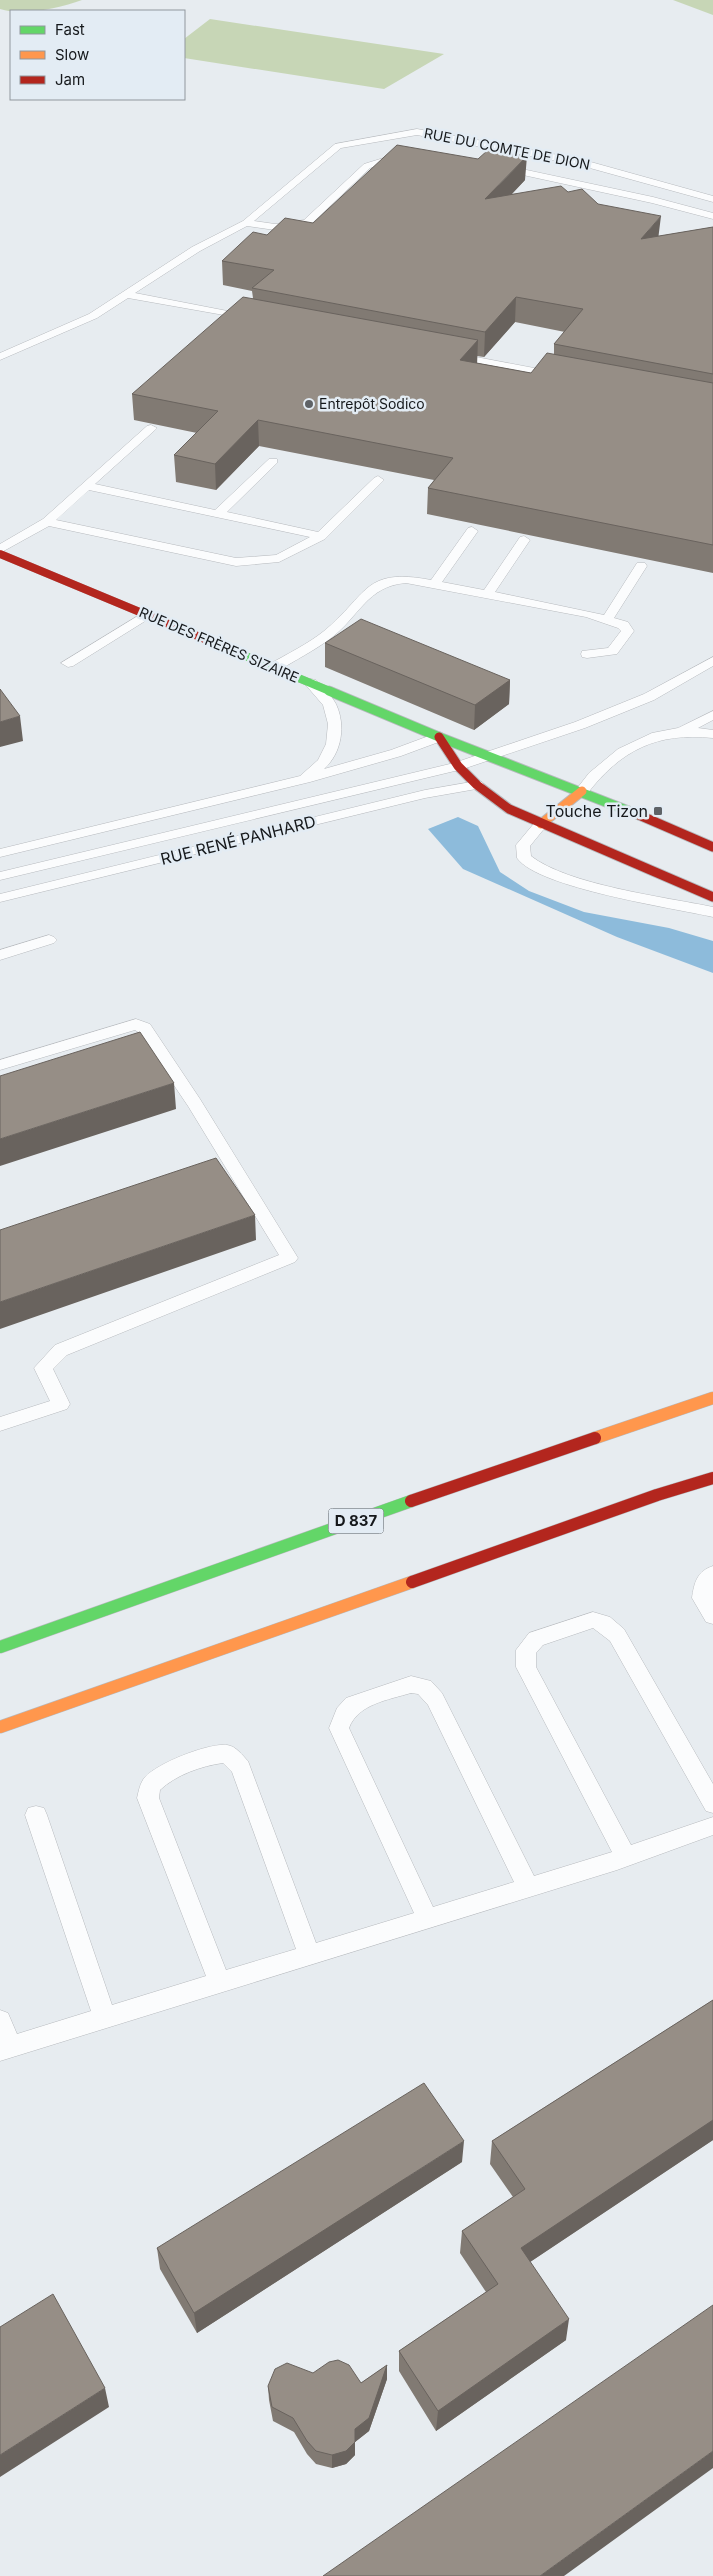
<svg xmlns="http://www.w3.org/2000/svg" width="713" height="2576" font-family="Inter,sans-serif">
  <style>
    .green { fill: #c7d6b6 }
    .water { fill: #8dbbdb }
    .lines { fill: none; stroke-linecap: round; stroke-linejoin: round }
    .lane-casing { stroke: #b7babe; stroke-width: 1 }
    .fast-far2-casing { stroke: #b7babe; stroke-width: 8 }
    .fast-far1-casing { stroke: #b7babe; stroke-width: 11 }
    .fast-casing { stroke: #b7babe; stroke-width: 13 }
    .slow-far1-casing { stroke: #b7babe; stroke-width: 11 }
    .slow-casing { stroke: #b7babe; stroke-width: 13 }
    .jam-far2-casing { stroke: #b7babe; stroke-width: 8 }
    .jam-far1-casing { stroke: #b7babe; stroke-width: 11 }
    .jam-casing { stroke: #b7babe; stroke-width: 13 }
    .lane { fill: #fbfcfd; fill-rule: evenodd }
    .fast-far2 { stroke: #63d668; stroke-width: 8 }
    .fast-far1 { stroke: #63d668; stroke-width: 9 }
    .fast { stroke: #63d668; stroke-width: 12 }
    .slow-far1 { stroke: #ff974d; stroke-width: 9 }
    .slow { stroke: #ff974d; stroke-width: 12 }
    .jam-far2 { stroke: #b3261e; stroke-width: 8 }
    .jam-far1 { stroke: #b3261e; stroke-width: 9 }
    .jam { stroke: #b3261e; stroke-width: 12 }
    .wall { fill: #817a73; fill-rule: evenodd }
    .shaded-wall { fill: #69635e }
    .building { fill: #968e86; stroke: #69635e }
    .poi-dot { fill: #5e6266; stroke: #e3ecf4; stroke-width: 2 }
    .labels { text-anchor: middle; stroke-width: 5; stroke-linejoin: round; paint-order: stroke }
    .far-street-label { font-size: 14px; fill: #15181b; stroke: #e3ecf4 }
    .far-poi-label { font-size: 14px; fill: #15181b; stroke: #e3ecf4; text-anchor: start }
    .shield { fill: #e3ecf4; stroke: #53585c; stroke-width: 1 }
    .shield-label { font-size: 15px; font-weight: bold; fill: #15181b }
    .poi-label { font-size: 16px; fill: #15181b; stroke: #e3ecf4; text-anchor: end }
    .street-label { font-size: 16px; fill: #15181b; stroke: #e3ecf4 }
  </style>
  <rect width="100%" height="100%" fill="#e7ecf0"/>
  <path class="green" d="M0 0H82C58 9 22 16 0 9Z
    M673 0H713V15Z
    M210 19 444 54 384 89 184 58V39Z"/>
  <path class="water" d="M458 817 478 826 500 872 529 891 584 912 669 928 713 941V973L617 937 463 869 428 829Z"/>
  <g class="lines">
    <defs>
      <path id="lane" d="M417 129 580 159 713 196V202L579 165 417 135 341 148 254 221 275 224 304 220 364 164 403 152 408 155 370 168 310 225 275 230 247 226 200 251 135 293 248 315 253 318 252 320 128 298 97 318 0 360V353L89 314 192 247 243 221 335 144Z
        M503 165 653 197 713 213V219L652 203 500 170 498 168Z
        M455 353 555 372 560 375 555 378 451 358 450 356Z
        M151 425 157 428 155 430 95 484 215 510 269 459H277V463L227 512 318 532 374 478 378 476 384 480 325 539 279 562 236 566 49 526 0 553V544L43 519 147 426ZM89 490 310 537 276 555 236 558 56 520Z
        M472 527 478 531 442 582 484 590 520 537 524 536 530 540 495 592 604 615 637 563H645L647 566 614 618 628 622 634 631 617 654 587 658 582 657 581 654 582 651 608 648 621 631 618 628 586 617 406 583C367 586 359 617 331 638 314 651 295 660 278 671H268L266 668 268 665C287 654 308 644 324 631 368 595 363 567 431 580L468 528Z
        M146 611 150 612 152 615 150 618 73 666 68 667 61 663Z
        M713 657V666L654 700 585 728 463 769 0 880V872L454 763 575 722 644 694Z
        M311 679 316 680C322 687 332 696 336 704 346 725 342 753 324 769L391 750 434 734 439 733 446 737 444 740 401 756 310 782 0 857V849L300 776 318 760 326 744 328 724 323 705 304 683Z
        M713 711V720L698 728 713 730V738C657 732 621 750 587 794L582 795 575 791 589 773 618 749 652 733 678 728Z
        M477 781 482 782 484 785 482 788 425 798 0 902V894L425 790Z
        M541 820 548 824 530 846 531 856C568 885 665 897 713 907V917C673 908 538 888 517 858L516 845 536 821Z
        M49 935 54 937 57 940 54 943 0 960V950Z
        M136 1019 150 1024 200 1099 298 1258 295 1262 67 1355 53 1369 70 1404 67 1409 0 1431V1417L50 1401 34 1368 55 1345 279 1255 188 1106 138 1032 135 1030 0 1070V1060Z
        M713 1566V1624L706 1622 692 1598C694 1583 697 1571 713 1566Z
        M593 1612 610 1617 624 1629 713 1784V1813L706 1811 610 1641 593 1628 543 1645 536 1653V1667L631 1845 713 1817V1835L617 1870 0 2061V2010L8 2013 17 2034 91 2011 25 1815 28 1808 36 1806 44 1808 47 1815 112 2005 206 1976 137 1798C139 1790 140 1783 145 1777 158 1763 208 1743 227 1745 236 1746 242 1755 248 1761L316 1943 414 1913 329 1728 337 1708 346 1698 411 1676 431 1681 442 1693 534 1876 612 1852 516 1667V1650L529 1633ZM411 1693 418 1694 428 1705 514 1882 433 1907 349 1728C358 1704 388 1700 411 1693ZM223 1763 232 1772 296 1949 226 1970 159 1798 160 1790C176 1775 201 1766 223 1763Z"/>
      <path id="fast-far2" d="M236 652 332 692"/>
      <path id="fast-far1" d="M329 691 439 737 639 815"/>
      <path id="fast" d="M0 1647 411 1501"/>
      <path id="slow-far1" d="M541 824 582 791"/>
      <path id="slow" d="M595 1438 713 1398
        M0 1727 412 1582"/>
      <path id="jam-far2" d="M0 554 236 652"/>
      <path id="jam-far1" d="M439 737 458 766 477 785 509 809 713 897
        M639 815 713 847"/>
      <path id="jam" d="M411 1501 595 1438
        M412 1582 657 1495 713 1478"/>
    </defs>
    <use href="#lane" class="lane-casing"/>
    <use href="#fast-far2" class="fast-far2-casing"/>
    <use href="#fast-far1" class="fast-far1-casing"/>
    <use href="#fast" class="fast-casing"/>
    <use href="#slow-far1" class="slow-far1-casing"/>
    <use href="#slow" class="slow-casing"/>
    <use href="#jam-far2" class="jam-far2-casing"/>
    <use href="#jam-far1" class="jam-far1-casing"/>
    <use href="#jam" class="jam-casing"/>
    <use href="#lane" class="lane"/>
    <use href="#fast-far2" class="fast-far2"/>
    <use href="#fast-far1" class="fast-far1"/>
    <use href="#fast" class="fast"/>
    <use href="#slow-far1" class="slow-far1"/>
    <use href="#slow" class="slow"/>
    <use href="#jam-far2" class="jam-far2"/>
    <use href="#jam-far1" class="jam-far1"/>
    <use href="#jam" class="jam"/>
  </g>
  <path class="wall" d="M525 180 512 194 568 192 598 204 659 236 713 227V573L427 514 428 488 434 480 259 446 216 490 176 482 174 455 197 433 134 420 132 394 253 298 252 291 223 285 222 261 267 235 313 223ZM515 322 565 332 554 344V354L531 373 477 363V356L484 357Z
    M325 643 510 680 509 704 474 730 325 667Z
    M713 2000V2140L530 2262 566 2340 436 2431 399 2371V2351L486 2292 460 2253 462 2231 513 2197 490 2164 492 2141Z
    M462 2162 197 2333 160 2269 157 2248Z
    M387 2365V2379L369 2431 355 2442V2455L346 2464 332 2468 316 2464 307 2454 294 2432 273 2421 269 2400 268 2386 313 2373 361 2383Z"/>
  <path class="shaded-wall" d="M527 156 525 180 484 223 485 199Z
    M661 216 658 240 641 239Z
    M516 297 515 322 484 357 485 332Z
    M478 340 477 366 460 360Z
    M258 420 259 446 216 490 215 464Z
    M510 680 509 704 474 730 475 705Z
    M20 716 23 741 0 747V722Z
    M174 1083 176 1109 0 1166V1139Z
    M255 1215 256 1240 0 1329V1302Z
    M713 2120V2140L518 2270 521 2248Z
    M464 2141 462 2162 197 2333 194 2313Z
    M569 2319 566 2340 436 2431 438 2411Z
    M387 2365V2379L369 2431 355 2442V2455L346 2464 332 2468V2455Z
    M105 2388 109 2407 0 2477V2455Z
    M713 2451V2468L564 2576H540Z"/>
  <path class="building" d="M397 145 478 159 488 150 527 156 485 199 561 186 568 192 582 189 598 204 661 216 641 239 713 227V374L554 344 583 309 516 297 485 332 252 288 274 270 222 261 253 232 267 235 285 218 313 223Z
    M243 297 478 340 460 360 531 373 547 353 713 383V545L428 488 453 458 258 420 215 464 174 455 218 411 132 394Z
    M361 619 510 680 475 705 325 643Z
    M0 689 20 716 0 722Z
    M140 1032 174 1083 0 1139V1076Z
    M216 1158 255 1215 0 1302V1230Z
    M713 2000V2120L521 2248 569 2319 438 2411 399 2351 498 2284 462 2231 525 2189 492 2141Z
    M424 2083 464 2141 194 2313 157 2248Z
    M53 2294 105 2388 0 2455V2327Z
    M713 2305V2451L540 2576H323Z
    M338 2360 349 2365 361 2383 387 2365 369 2418 355 2429V2442L346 2451 332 2455 316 2451 307 2441 293 2418 272 2407 268 2386 275 2369 287 2363 313 2373 329 2362Z"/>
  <g class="poi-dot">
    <circle cx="309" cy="404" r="5"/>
    <rect x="653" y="806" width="10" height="10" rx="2.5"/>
  </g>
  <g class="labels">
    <g class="far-street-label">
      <text transform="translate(507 149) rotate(11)" y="5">RUE DU COMTE DE DION</text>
      <text transform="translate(219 645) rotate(23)" y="5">RUE DES FRÈRES SIZAIRE</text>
    </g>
    <g class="far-poi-label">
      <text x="319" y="409">Entrepôt Sodico</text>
    </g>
    <rect class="shield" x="328.5" y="1508.5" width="55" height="25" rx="4"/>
    <g class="shield-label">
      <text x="356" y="1526">D 837</text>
    </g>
    <g class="poi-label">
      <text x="648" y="817">Touche Tizon</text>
    </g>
    <g class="street-label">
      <text transform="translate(238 840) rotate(-14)" y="6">RUE RENÉ PANHARD</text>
    </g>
  </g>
  <rect x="10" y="10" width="175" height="90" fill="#e3ecf4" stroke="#91979d"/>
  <rect x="20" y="26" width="25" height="8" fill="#63d668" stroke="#91979d"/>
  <text x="55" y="35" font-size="15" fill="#15181b">Fast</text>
  <rect x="20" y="51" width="25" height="8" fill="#ff974d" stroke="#91979d"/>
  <text x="55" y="60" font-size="15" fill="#15181b">Slow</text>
  <rect x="20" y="76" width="25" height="8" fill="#b3261e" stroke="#91979d"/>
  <text x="55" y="85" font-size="15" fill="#15181b">Jam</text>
</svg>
